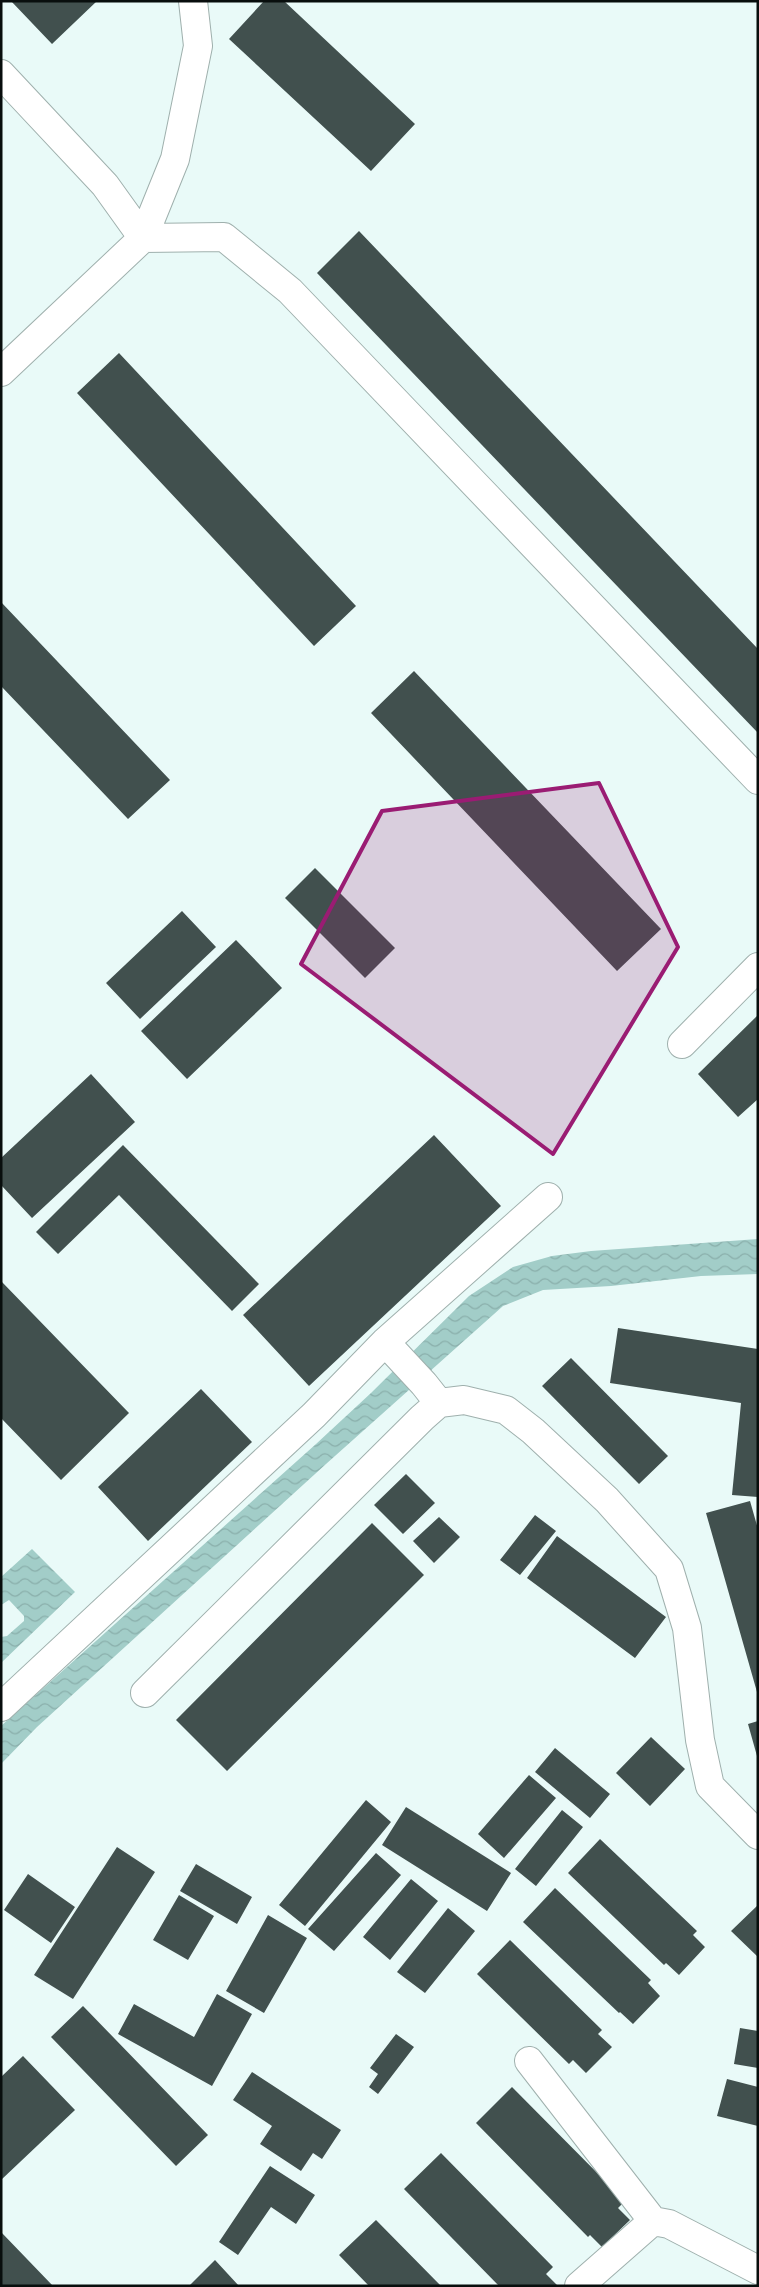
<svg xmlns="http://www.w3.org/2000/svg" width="759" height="2287" font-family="'Noto Sans',sans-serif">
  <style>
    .water { fill: url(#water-waves) }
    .building { fill: #41504e }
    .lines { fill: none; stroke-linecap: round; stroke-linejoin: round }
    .minor-casing { stroke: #9fb0ad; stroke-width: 30 }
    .minor { stroke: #fff; stroke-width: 28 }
    .marked { fill: #9a1c73; fill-opacity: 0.2; stroke: #9a1c73; stroke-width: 4; stroke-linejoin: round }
  </style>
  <defs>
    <pattern id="water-waves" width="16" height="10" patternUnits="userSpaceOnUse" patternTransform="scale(1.25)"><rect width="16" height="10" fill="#a2cdc8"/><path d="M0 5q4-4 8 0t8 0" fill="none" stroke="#8aafab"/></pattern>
  </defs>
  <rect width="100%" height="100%" fill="#e9faf8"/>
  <path class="water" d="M758 1239V1274L701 1276 611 1286 543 1290 503 1306 326 1464 37 1727 1 1764V1726L316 1444 371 1393 469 1296 513 1267 552 1256 591 1251Z
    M32 1549 75 1592 1 1663V1637L7 1636 24 1621V1616L9 1600 1 1605V1577Z"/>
  <path class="building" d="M11 1H97L52 44Z
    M264 1H284L415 124 371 171 229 39Z
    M359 231 758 649V733L317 273Z
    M119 353 356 606 314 646 77 393Z
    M1 602 170 780 128 819 1 686Z
    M414 671 661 929 617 971 371 713Z
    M315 868 395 948 365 978 285 898Z
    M182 911 216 947 140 1019 106 983Z
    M236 940 282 988 187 1079 141 1031Z
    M758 1015V1099L738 1117 698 1074Z
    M91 1074 135 1122 32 1218 1 1185V1158Z
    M434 1135 501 1206 309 1386 243 1315Z
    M123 1145 259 1284 232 1311 119 1195 58 1254 36 1232Z
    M1 1281 129 1413 61 1480 1 1418Z
    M618 1328 758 1349V1497L732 1495 741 1403 610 1383Z
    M571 1358 668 1456 639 1484 542 1386Z
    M201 1389 252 1442 148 1541 98 1487Z
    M406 1474 435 1503 403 1534 374 1505Z
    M750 1501 758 1529 757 1692 706 1513Z
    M535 1515 556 1531 520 1575 500 1560Z
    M439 1517 460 1537 434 1563 413 1541Z
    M372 1523 424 1575 227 1771 176 1720Z
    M557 1536 666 1617 635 1658 527 1578Z
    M758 1721V1756H757L748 1724Z
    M651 1737 685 1769 650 1806 616 1773Z
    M555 1748 610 1794 590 1818 535 1772Z
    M529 1775 556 1798 504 1858 478 1834Z
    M366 1800 391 1822 305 1926 279 1905Z
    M406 1807 511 1873 487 1911 382 1845Z
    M562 1810 583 1827 536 1886 515 1869Z
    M600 1839 697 1931 693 1935 705 1947 679 1975 666 1963 664 1965 568 1873Z
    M117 1847 155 1872 73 1999 34 1975Z
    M376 1853 401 1875 334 1951 308 1929Z
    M196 1864 252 1897 237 1924 180 1891Z
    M28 1874 75 1907 51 1943 4 1910Z
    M411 1879 438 1901 390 1960 363 1937Z
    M555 1888 651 1980 648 1983 660 1996 633 2024 620 2012 619 2013 523 1922Z
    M179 1895 214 1916 188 1960 153 1940Z
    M758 1905V1957L731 1931Z
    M448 1908 475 1931 425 1993 397 1972Z
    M268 1915 307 1938 264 2013 226 1991Z
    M510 1940 602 2030 598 2034 612 2047 586 2073 573 2060 569 2064 477 1974Z
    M217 1994 252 2014 212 2086 118 2034 134 2004 194 2037Z
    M83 2006 208 2135 176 2166 51 2037Z
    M740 2028 758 2031V2068L734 2064Z
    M396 2034 414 2047 378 2094 369 2087 378 2074 370 2068Z
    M23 2056 75 2110 1 2180V2077Z
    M252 2072 341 2130 322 2159 313 2153 301 2171 260 2144 272 2126 233 2100Z
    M727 2079 758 2087V2126L717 2116Z
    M512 2087 625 2201 618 2208 630 2220 602 2247 590 2235 588 2237 476 2123Z
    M441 2153 553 2267 546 2274 558 2286H499L404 2189Z
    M270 2166 315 2195 296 2224 271 2207 238 2255 219 2242Z
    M376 2220 441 2286H369L339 2255Z
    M1 2232 53 2286H1Z
    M215 2260 239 2286H189Z"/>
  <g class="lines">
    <defs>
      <path id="minor" d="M193 1 198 46 175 159 143 238 224 237 290 291 758 780
        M1 74 105 185 143 238 1 372
        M682 1044 758 967
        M385 1342 424 1384 439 1403
        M145 1693 422 1418 439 1403 464 1400 506 1410 533 1431 607 1500 669 1569 687 1628 700 1740 710 1786 758 1835
        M1 1707 314 1415 385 1342 548 1197
        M529 2061 653 2221
        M579 2286 653 2221 669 2224 758 2270"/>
    </defs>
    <use href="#minor" class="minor-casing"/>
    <use href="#minor" class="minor"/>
  </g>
  <path class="marked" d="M599 783 678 947 553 1154 301 964 382 811Z"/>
  <rect width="759" height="2287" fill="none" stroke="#080e0d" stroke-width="5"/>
</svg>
